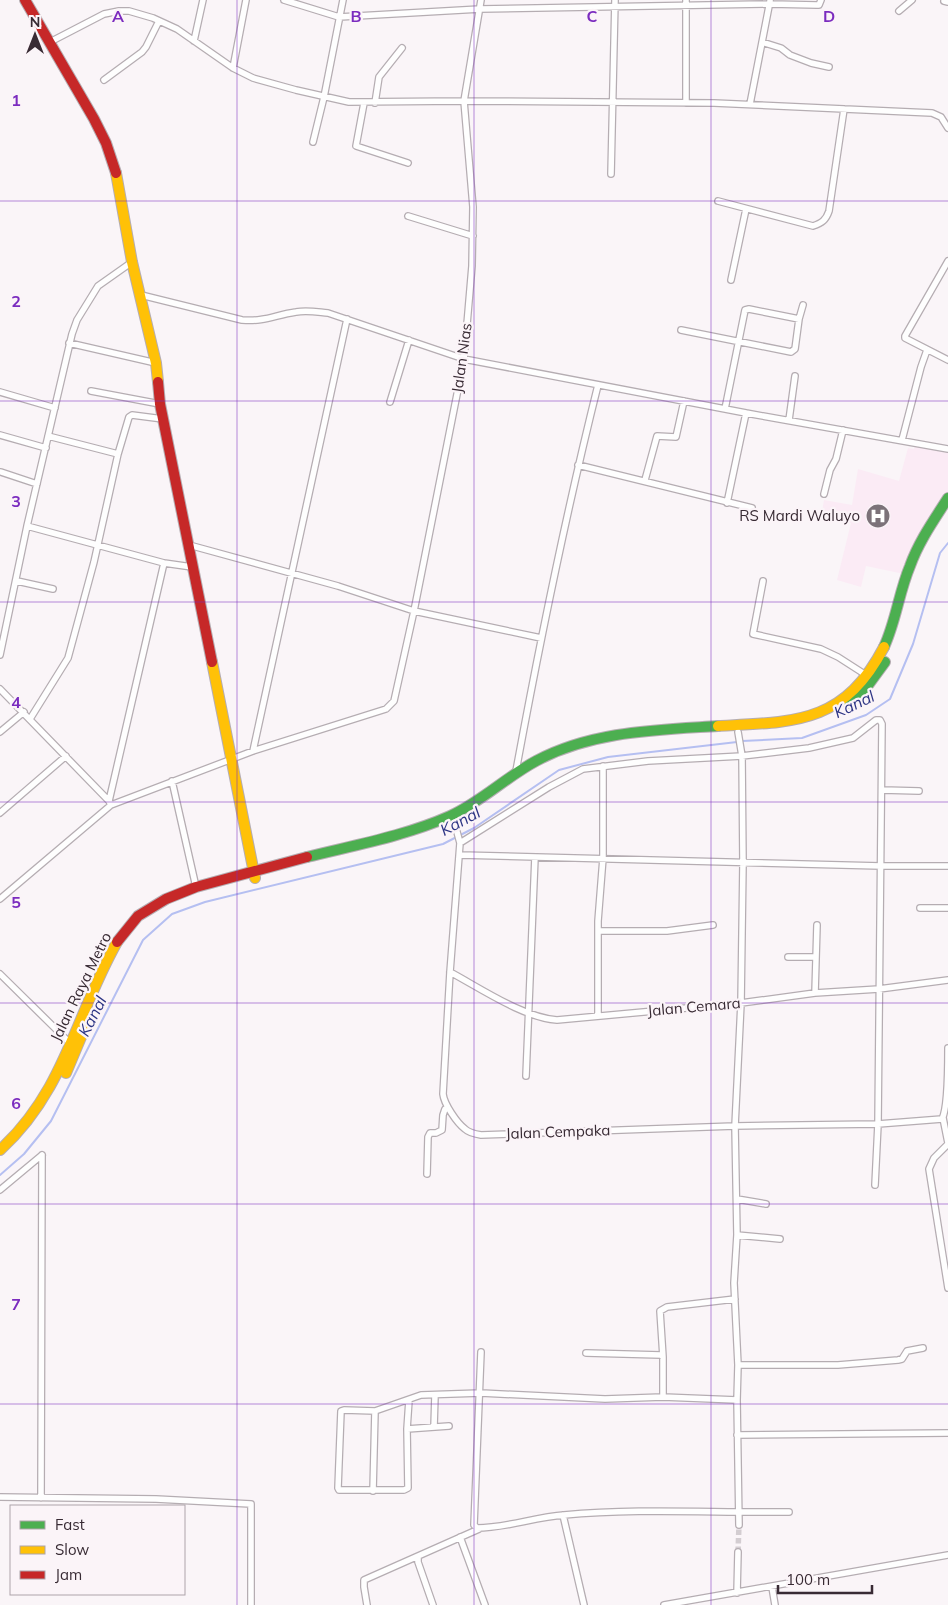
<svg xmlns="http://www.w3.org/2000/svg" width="948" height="1605" font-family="Mulish,sans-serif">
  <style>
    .built { fill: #fbebf5 }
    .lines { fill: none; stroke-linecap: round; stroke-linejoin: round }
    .stream { stroke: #b5bff1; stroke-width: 2 }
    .street-tunnel { stroke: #d3cdd1; stroke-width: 5.5; stroke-dasharray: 5.5 3; stroke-linecap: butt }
    .street-casing { stroke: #b5adb2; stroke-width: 8 }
    .fast-casing { stroke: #b5adb2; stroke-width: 12 }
    .slow-casing { stroke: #b5adb2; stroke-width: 12 }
    .jam-casing { stroke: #b5adb2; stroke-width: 12 }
    .street { stroke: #fefefe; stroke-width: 5.5 }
    .fast { stroke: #4caf50; stroke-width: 10 }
    .slow { stroke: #ffc107; stroke-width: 10 }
    .jam { stroke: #c62828; stroke-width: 10 }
    .grid { fill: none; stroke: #7b2cbf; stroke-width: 1; stroke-opacity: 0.55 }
    .labels { text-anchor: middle; stroke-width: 4.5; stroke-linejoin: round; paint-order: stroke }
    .street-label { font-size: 15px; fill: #382b34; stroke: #fbf4f8 }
    .poi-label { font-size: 15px; fill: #382b34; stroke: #fbf4f8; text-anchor: end }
    .water-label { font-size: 16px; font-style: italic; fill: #2c3484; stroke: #fbf4f8 }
    .grid-label { font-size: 16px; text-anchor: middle; font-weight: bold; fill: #7b2cbf; stroke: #fbf4f8; stroke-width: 4.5; stroke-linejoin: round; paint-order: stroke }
  </style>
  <rect width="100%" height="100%" fill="#faf5f8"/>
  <path class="built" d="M915 446 948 453V494L904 574 866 566 861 587 837 580 851 523 821 518 824 500 852 505 858 469 899 481 908 448 914 449Z"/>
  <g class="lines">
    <path class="stream" d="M742 741 802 738 866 715 890 699 913 644 940 553 948 543
      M0 1175 24 1154 51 1121 143 940 172 914 205 902 443 844 474 828 559 770 608 757 737 742"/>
    <path class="street-tunnel" d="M738 1552 739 1525"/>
    <defs>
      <path id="street" d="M284 0 339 17 480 9 770 4 817 5H819L821 0
        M944 1 948 2
        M899 11 912 0
        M194 41 203 0
        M50 42 104 14 119 11H129L153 18 177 29 233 68 253 78 296 90 349 102 464 101 714 103 932 113 941 117 948 128
        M762 42 781 48 790 55 811 63 829 67
        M233 68 246 0
        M104 80 142 52 146 47 159 21
        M364 103 356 146 408 163
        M375 103 379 77 402 48
        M686 103V0
        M750 104 770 1
        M313 142 324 97 343 0
        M611 174 615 0
        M718 201 813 226C822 223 826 220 829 211L844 109
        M408 216 473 236
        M948 261 905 336V338L948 360
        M731 280 746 209
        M141 295 242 320C265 322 275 315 296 312 307 310 317 312 328 313L464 359 746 413 948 449
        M681 330 791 352 795 349 799 319 803 305
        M69 343 156 363
        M91 391 160 404
        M0 392 55 408
        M390 402 409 340
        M725 409 745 310 749 309 799 319
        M789 420 795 376
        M0 435 46 448
        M48 436 118 454
        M902 440 921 367 927 350
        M578 465 752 508
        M1 472 37 484
        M645 480 657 436 676 437 684 401
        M824 494 830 470 836 459 843 430
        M727 503 746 413
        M27 526 164 563 192 567
        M189 545 338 586 414 611 541 638
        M17 581 53 589
        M763 581 753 634 821 649 838 657 866 675
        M0 655 27 526 72 334 77 320 98 286 132 262
        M0 689 109 801
        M30 719 68 658 94 562 118 454 129 417 132 415 163 419
        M0 732 24 712
        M738 732 742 756 743 863 741 1003 735 1126 737 1235 734 1283 738 1365 737 1400 739 1525
        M253 751 347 319
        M516 771C540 641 566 513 598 385
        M172 781 196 887
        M882 790 919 791
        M111 805 109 801 164 563
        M0 813 66 756
        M454 821 460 843 450 972 443 1094C444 1104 457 1123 465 1129 469 1133 475 1134 481 1135L735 1126 878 1124 942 1119C948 1108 948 1064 948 1048
        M460 843 549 787 583 769 648 761 742 756 809 748 853 738 876 720H880L882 724 878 1124 875 1185
        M459 855 881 866H948
        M0 899 111 805 253 751 386 709 394 701 414 611 464 359 472 266 473 207 464 101 481 0
        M920 908H948
        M598 931H667L713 925
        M788 957H816
        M450 972C480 988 524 1018 557 1020L741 1003 815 993 879 989 948 980
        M0 974 70 1043
        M815 993 817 925
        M598 1016V921L603 858V766
        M526 1076 535 857
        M943 1118 948 1143
        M948 1144 934 1158 929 1169 948 1288
        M427 1174 428 1137 430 1133H436L442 1130 443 1115 445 1109 448 1108
        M0 1190 42 1155
        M737 1199 766 1204
        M737 1235 780 1239
        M481 1352 474 1525 477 1528C506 1528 535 1517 564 1515 639 1508 714 1513 789 1512
        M586 1353 661 1355 663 1357V1397
        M663 1357 660 1311 667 1307 735 1299
        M738 1365H838L898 1360 902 1359 907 1351 923 1348
        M409 1400 407 1429 408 1488 404 1490H339L338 1488 341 1411 344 1410 375 1411 421 1395 481 1393 605 1399 663 1397 737 1400
        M434 1427 435 1395
        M407 1429 449 1426
        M737 1435 948 1433
        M373 1491 375 1411
        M0 1497 156 1499 251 1504V1605
        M41 1498 42 1155
        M563 1515 584 1605
        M460 1537 485 1605
        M418 1557V1562L433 1605
        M772 1587 775 1605
        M737 1593 738 1552
        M367 1605 364 1587V1580L479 1529
        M664 1605 948 1555"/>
      <path id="fast" d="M884 647C896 621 899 592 910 566 919 541 934 520 948 498
        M848 704 863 692 885 662
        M307 857C355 845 405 836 450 816 481 802 506 777 536 761 592 731 657 730 718 726"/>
      <path id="slow" d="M116 173 132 262 156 363 158 382
        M212 662 255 878
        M718 726C795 722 844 724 884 647
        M66 1073 84 1030
        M0 1150C65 1091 76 1014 117 942"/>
      <path id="jam" d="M25 0 94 119 106 143 116 173
        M158 382 160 404 212 662
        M117 942 138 916 166 899 196 887 307 857"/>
    </defs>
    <use href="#street" class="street-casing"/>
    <use href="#fast" class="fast-casing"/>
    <use href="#slow" class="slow-casing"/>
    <use href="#jam" class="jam-casing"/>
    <use href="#street" class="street"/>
    <use href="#fast" class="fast"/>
    <use href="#slow" class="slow"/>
    <use href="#jam" class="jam"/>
  </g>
  <path class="grid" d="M237 0V1605M474 0V1605M711 0V1605M0 201H948M0 401H948M0 602H948M0 802H948M0 1003H948M0 1204H948M0 1404H948"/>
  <defs>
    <symbol id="hospital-disc" viewBox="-11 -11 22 22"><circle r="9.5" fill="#7c7279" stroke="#fbf4f8"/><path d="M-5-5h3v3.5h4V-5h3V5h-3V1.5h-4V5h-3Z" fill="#fff"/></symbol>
  </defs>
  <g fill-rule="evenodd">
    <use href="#hospital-disc" x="864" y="502" width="28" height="28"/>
  </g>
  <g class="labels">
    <g class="street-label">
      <text transform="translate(462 358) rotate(-82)" y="5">Jalan Nias</text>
      <text transform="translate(81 987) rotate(-64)" y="5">Jalan Raya Metro</text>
      <text transform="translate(694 1007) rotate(-5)" y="5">Jalan Cemara</text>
      <text transform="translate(558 1132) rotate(-2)" y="5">Jalan Cempaka</text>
    </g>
    <g class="poi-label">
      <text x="860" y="521">RS Mardi Waluyo</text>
    </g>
    <g class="water-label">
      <text transform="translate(854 704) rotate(-25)" y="6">Kanal</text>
      <text transform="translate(460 821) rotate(-28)" y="6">Kanal</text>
      <text transform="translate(92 1016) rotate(-63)" y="6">Kanal</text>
    </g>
  </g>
  <g class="grid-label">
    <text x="118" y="22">A</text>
    <text x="356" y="22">B</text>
    <text x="592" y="22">C</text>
    <text x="829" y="22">D</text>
    <text x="16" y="106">1</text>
    <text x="16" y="307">2</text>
    <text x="16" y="507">3</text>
    <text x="16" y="708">4</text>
    <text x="16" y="908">5</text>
    <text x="16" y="1109">6</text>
    <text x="16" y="1310">7</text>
  </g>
  <rect x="10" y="1505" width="175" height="90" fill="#fbf4f8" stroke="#ada4aa"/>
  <rect x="20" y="1521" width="25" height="8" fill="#4caf50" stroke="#ada4aa"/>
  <text x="55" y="1530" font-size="15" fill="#382b34">Fast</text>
  <rect x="20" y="1546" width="25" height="8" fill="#ffc107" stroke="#ada4aa"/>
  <text x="55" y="1555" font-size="15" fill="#382b34">Slow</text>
  <rect x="20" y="1571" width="25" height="8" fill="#c62828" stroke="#ada4aa"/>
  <text x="55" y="1580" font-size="15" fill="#382b34">Jam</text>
  <g transform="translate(35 35)" stroke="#fbf4f8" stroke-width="4" paint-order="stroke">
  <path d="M0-4L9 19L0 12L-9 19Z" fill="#382b34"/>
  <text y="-8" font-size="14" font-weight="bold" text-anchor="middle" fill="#382b34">N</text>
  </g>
  <path d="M778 1585v8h94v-8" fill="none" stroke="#382b34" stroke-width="2.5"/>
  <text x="786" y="1585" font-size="15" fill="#382b34" stroke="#fbf4f8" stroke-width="4" paint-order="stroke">100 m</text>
</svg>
